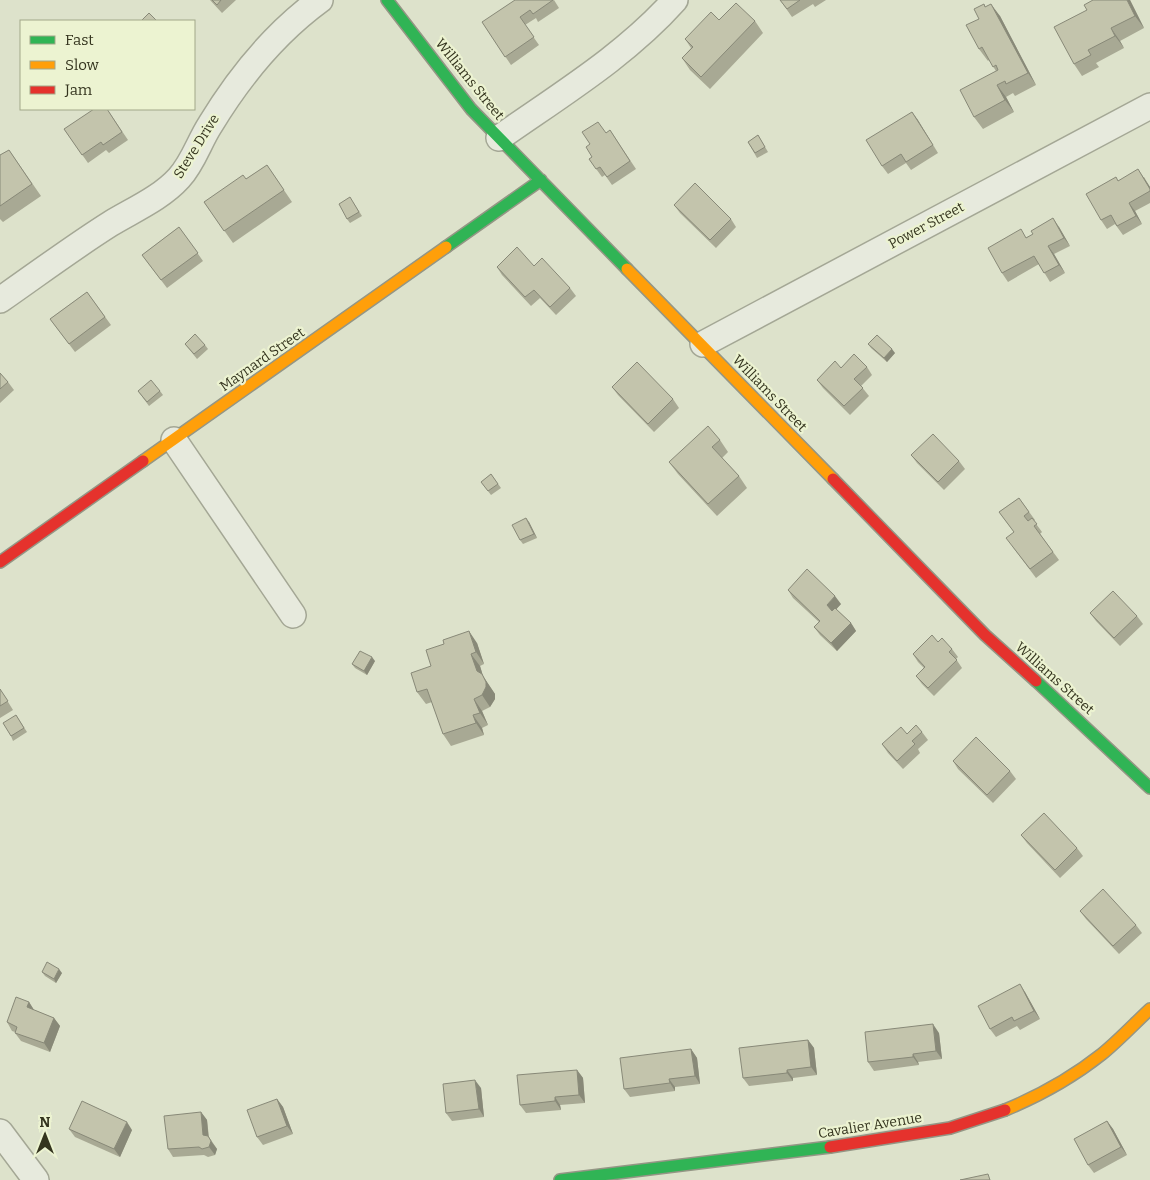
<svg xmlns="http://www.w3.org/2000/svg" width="1150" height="1180" font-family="Bitter,serif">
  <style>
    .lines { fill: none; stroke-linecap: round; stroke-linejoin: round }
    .street-casing { stroke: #a4a795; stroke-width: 28 }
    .fast-casing { stroke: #949685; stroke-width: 14 }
    .slow-casing { stroke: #949685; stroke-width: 14 }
    .jam-casing { stroke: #949685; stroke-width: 14 }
    .street { stroke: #e7eadd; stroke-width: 25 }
    .fast { stroke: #30b455; stroke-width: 11 }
    .slow { stroke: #ff9f0a; stroke-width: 11 }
    .jam { stroke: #e5322d; stroke-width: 11 }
    .wall { fill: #a8a994 }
    .shaded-wall { fill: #888978 }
    .building { fill: #c3c4ac; stroke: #888978 }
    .labels { text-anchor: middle; stroke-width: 4.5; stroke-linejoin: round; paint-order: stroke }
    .street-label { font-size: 14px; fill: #34341e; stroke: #ecf3d1 }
  </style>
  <rect width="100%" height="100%" fill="#dde2cb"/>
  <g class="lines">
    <defs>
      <path id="street" d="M499 138C560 95 625 56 675 0
        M0 300C36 275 72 248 110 224 133 210 161 198 179 178 193 163 199 142 210 125 239 77 275 33 320 0
        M703 344 1150 106
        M174 440 293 615
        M0 1132 36 1180"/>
      <path id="fast" d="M387 0 471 109 627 269
        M446 247 541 180
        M1036 681 1150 788
        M560 1180 830 1147"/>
      <path id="slow" d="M627 269 833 479
        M143 461 446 247
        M1005 1110C1039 1096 1073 1077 1102 1054 1119 1040 1134 1024 1150 1009"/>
      <path id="jam" d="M833 479 985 635 1036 681
        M0 562 143 461
        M830 1147 950 1128 1005 1110"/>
    </defs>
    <use href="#street" class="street-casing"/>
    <use href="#fast" class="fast-casing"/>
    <use href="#slow" class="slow-casing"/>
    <use href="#jam" class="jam-casing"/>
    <use href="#street" class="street"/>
    <use href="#fast" class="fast"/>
    <use href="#slow" class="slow"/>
    <use href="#jam" class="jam"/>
  </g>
  <path class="wall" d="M210 0H236L222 13Z
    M554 0 559 8 538 22 536 18 525 25 539 45 511 65 482 22Z
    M780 0H826L815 7 813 4 792 17Z
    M1093 0H1130L1144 28 1120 41 1124 48 1096 63 1099 67 1082 76 1074 64 1087 10Z
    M986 7 1000 16 1036 85 1015 96 1013 93 1006 97 1014 112 983 129 974 117 996 71 989 60 988 61 979 49V19Z
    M719 20 755 21 763 33 710 89 690 70 682 58 691 48 685 39Z
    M107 109 128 140 109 153 106 150 88 163 64 129Z
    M912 112 938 153 911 170 906 163 888 174 882 166Z
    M610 130 636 169 612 185 605 175 602 177 589 159 592 157 606 133Z
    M758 135 768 152 757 158 748 142Z
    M9 150 41 196 3 222 0 219V155Z
    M267 165 292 202 233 243 204 202 246 179Z
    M1144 177 1150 187V203L1135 211 1142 224 1123 235 1115 224 1107 229 1101 220 1118 181Z
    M353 202 362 216 350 223 347 219Z
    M674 205 731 219 736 227 716 248 680 213Z
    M179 227 203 261 167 288 142 255Z
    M1059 227 1070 246 1054 254 1065 273 1050 282 1039 264 1008 282 1002 273 1027 237Z
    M534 266 570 288 576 296 556 315 540 298 531 306 502 275 497 267Z
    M87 292 111 325 75 352 50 319Z
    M185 344 205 345 208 349 197 359Z
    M868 344 895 353 887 362 871 348Z
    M867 367 872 375 861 386 869 396 850 415 823 388 817 380 841 368Z
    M0 373 8 382 14 390 0 403Z
    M612 387 673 399 679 408 654 432 618 395Z
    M138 391H160L163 395 149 406Z
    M720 440 728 452 722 458 739 476 747 488 717 516 678 474 669 462Z
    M911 455 959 461 965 469 944 490 917 463Z
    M491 474 501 488 491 495 481 482Z
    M1019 498 1035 520 1034 521 1042 532 1040 534 1059 560 1036 578 1012 546 1014 532 999 512Z
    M529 522 537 538 523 544 520 540Z
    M788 590 841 604 836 609 851 623 856 631 837 651 820 635 814 627 819 622 793 598Z
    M1090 613 1137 616 1143 624 1120 646 1096 621Z
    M938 642 952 649 958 657 956 659 962 668 934 696 922 684 916 676 924 668 918 662 913 654Z
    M477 643 484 664 480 666 483 676 495 694V699L490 707 482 711 488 725 482 728 484 735 451 746 443 734 432 702 426 704 417 692 431 666Z
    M375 661 367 675 355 668 352 664Z
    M0 689 13 710 0 718Z
    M16 715 27 732 13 741 11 736Z
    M922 732 928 740 918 749 920 753 903 769 888 753 882 744 907 734Z
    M953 761 1010 771 1016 779 993 803 958 769Z
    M1021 835 1077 848 1083 856 1060 878 1027 843Z
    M1080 911 1136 925 1142 933 1119 954 1086 919Z
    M42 972 62 973 56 983 45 976Z
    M1025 992 1040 1019 1020 1030 1017 1026 996 1037 990 1029Z
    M29 1002 34 1010 54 1018 60 1026 50 1052 21 1041 15 1033V1032L12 1031 7 1022Z
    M939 1033 942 1059 918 1062 919 1065 874 1071 868 1062Z
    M808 1040 814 1048 817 1075 793 1078V1081L749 1086 743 1078Z
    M691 1049 697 1058 700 1084 675 1087V1091L630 1097 624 1089Z
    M577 1070 583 1078 585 1103 560 1105 561 1110 526 1113 520 1105Z
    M481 1088 484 1117 452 1121 446 1113Z
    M277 1099 283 1107 293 1134 263 1145 257 1137Z
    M201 1112 207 1120 209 1137 217 1149 215 1155 208 1157 204 1155 173 1157 168 1149Z
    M1107 1121 1113 1129 1127 1155 1094 1173 1088 1165Z
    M69 1129 132 1130 120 1157 75 1137Z"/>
  <path class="shaded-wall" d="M1127 0H1130L1144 28 1135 16Z
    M991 4 1000 16 1036 85 1028 73Z
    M1111 28 1120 41 1124 48 1115 36Z
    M997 85 1006 97 1014 112 1005 100Z
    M912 112 918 120 938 153 933 145Z
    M1138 169 1150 187V189Z
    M1129 203 1135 211 1142 224 1136 216Z
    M1053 218 1059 227 1070 246 1064 238Z
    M1048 246 1054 254 1065 273 1059 265Z
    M892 349 895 353 887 362 884 358Z
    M526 518 529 522 537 538 534 534Z
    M835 596 841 604 832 614 827 605Z
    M851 623 856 631 837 651 831 643Z
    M469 631 477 643 484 664 476 652Z
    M471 654 480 666 483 676 495 694V699L490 707 482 695 477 671Z
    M372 657 375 661 367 675 364 671Z
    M474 699 482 711 488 725 480 713Z
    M473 715 482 728 484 735 476 723Z
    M59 969 62 973 56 983 54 979Z
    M1020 984 1025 992 1040 1019 1034 1011Z
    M29 1002 34 1010 32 1015 27 1007Z
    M54 1018 60 1026 50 1052 44 1043Z
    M933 1024 939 1033 942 1059 936 1051Z
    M808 1040 814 1048 817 1075 811 1067Z
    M691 1049 697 1058 700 1084 695 1076Z
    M913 1054 918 1062 919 1065 913 1057Z
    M577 1070 583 1078 585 1103 579 1095Z
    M787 1070 793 1078V1081L787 1073Z
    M669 1079 675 1087V1091L670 1083Z
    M475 1080 481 1088 484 1117 479 1109Z
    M555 1097 560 1105 561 1110 555 1101Z
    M277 1099 283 1107 293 1134 287 1126Z
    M201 1112 207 1120 209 1143 203 1135Z
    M1107 1121 1113 1129 1127 1155 1121 1147Z
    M127 1122 132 1130 120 1157 114 1149Z
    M211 1141 217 1149 215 1155 209 1147Z"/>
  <path class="building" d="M212 0H221L217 5Z
    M515 0H553L533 14 530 10 520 17 534 37 505 57 482 22Z
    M780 0H800L787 9Z
    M1093 0H1127L1135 16 1111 28 1115 36 1088 50 1091 55 1074 64 1054 27 1087 10 1084 5Z
    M736 3 755 21 701 77 682 58 693 47 685 39 711 12 719 20Z
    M984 4 985 7 991 4 1028 73 1006 84 1005 81 997 85 1005 100 974 117 960 90 998 70 996 65 993 67 982 47 979 49 966 25 979 19 974 9Z
    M149 13 157 21H141Z
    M94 109H107L122 132 103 145 101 142 82 155 64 129Z
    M912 112 933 145 906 162 901 154 882 166 866 140Z
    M598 122 606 133 610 130 630 161 607 177 600 167 596 169 589 159 592 157 586 147 590 144 582 132Z
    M758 135 765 147 755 153 748 142Z
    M9 150 32 184 0 206V155Z
    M267 165 284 190 224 231 204 202 243 175 246 179Z
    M1138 169 1150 189V191L1129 203 1136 216 1117 226 1111 215 1101 220 1086 194 1116 177 1118 181Z
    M695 183 731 219 710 240 674 205Z
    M350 197 359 212 347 219 339 204Z
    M1053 218 1064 238 1048 246 1059 265 1044 273 1034 256 1002 273 988 248 1021 229 1026 238 1033 234 1031 231Z
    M179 227 198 253 161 280 142 255Z
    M517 247 534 266 542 258 570 288 550 307 534 290 525 297 497 267Z
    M87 292 105 317 69 344 50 319Z
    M195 334 205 345 194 354 185 344Z
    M877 335 892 349 884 358 868 344Z
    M854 354 867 367 854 379 863 388 844 406 817 380 835 361 841 368Z
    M637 362 673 399 648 424 612 387Z
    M0 373 8 382 0 389Z
    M151 380 160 391 147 402 138 391Z
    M708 426 720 440 712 447 739 476 708 504 669 462Z
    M933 434 959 461 938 482 911 455Z
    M491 474 498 484 488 491 481 482Z
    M1019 498 1029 512 1024 516 1028 521 1032 518 1037 524 1034 526 1053 552 1030 569 1006 538 1014 532 999 512Z
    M526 518 534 534 520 540 512 525Z
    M807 569 835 596 827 605 832 611 835 608 851 623 831 643 814 627 820 621 788 590Z
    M1113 591 1137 616 1114 638 1090 613Z
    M469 631 476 652 471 654 477 671 482 674 486 682V687L482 695 474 699 480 713 473 715 476 723 443 734 427 689 417 692 411 673 431 666 426 650 444 644 443 640Z
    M932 635 938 642 942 638 952 649 949 652 957 660 928 688 916 676 925 667 913 654Z
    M360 651 372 657 364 671 352 664Z
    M0 689 8 701 0 706Z
    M16 715 24 728 11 736 3 723Z
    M916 725 922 732 912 741 915 744 897 761 882 744 901 727 907 734Z
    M976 737 1010 771 987 795 953 761Z
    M1044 813 1077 848 1055 870 1021 835Z
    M1103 889 1136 925 1113 946 1080 911Z
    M47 962 59 969 54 979 42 972Z
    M1020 984 1034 1011 1014 1021 1012 1017 990 1029 978 1006Z
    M16 997 29 1002 27 1007 54 1018 44 1043 15 1033 17 1027 7 1022Z
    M933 1024 936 1051 913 1054V1057L868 1062 865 1032Z
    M808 1040 811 1067 787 1070V1073L743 1078 739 1048Z
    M691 1049 695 1076 669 1079 670 1083 624 1089 620 1058Z
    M577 1070 579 1095 555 1097V1101L520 1105 517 1075Z
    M475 1080 479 1109 446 1113 443 1084Z
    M277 1099 287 1126 257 1137 247 1110Z
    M82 1101 127 1122 114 1149 69 1129Z
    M201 1112 203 1135 208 1136 211 1141 209 1147 202 1149 199 1147 168 1149 164 1116Z
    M1107 1121 1121 1147 1088 1165 1074 1139Z
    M988 1174 990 1180H960Z"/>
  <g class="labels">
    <g class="street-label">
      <text transform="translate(470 79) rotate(51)" y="5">Williams Street</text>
      <text transform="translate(196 146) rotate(-58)" y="5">Steve Drive</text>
      <text transform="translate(926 225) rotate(-28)" y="5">Power Street</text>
      <text transform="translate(262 359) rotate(-35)" y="5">Maynard Street</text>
      <text transform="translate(770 393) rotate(46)" y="5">Williams Street</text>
      <text transform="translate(1055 678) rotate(42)" y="5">Williams Street</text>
      <text transform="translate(870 1125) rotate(-9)" y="5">Cavalier Avenue</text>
    </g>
  </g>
  <rect x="20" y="20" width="175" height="90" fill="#ecf3d1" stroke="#a2a789"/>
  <rect x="30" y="36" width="25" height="8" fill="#30b455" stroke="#a2a789"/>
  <text x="65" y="45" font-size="15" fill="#34341e">Fast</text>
  <rect x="30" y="61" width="25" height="8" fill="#ff9f0a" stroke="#a2a789"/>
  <text x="65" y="70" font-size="15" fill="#34341e">Slow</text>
  <rect x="30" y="86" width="25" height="8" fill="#e5322d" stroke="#a2a789"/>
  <text x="65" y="95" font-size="15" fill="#34341e">Jam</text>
  <g transform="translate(45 1135)" stroke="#ecf3d1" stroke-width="4" paint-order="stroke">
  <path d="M0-4L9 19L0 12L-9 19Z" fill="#34341e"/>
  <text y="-8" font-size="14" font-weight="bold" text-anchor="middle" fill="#34341e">N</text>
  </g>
</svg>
